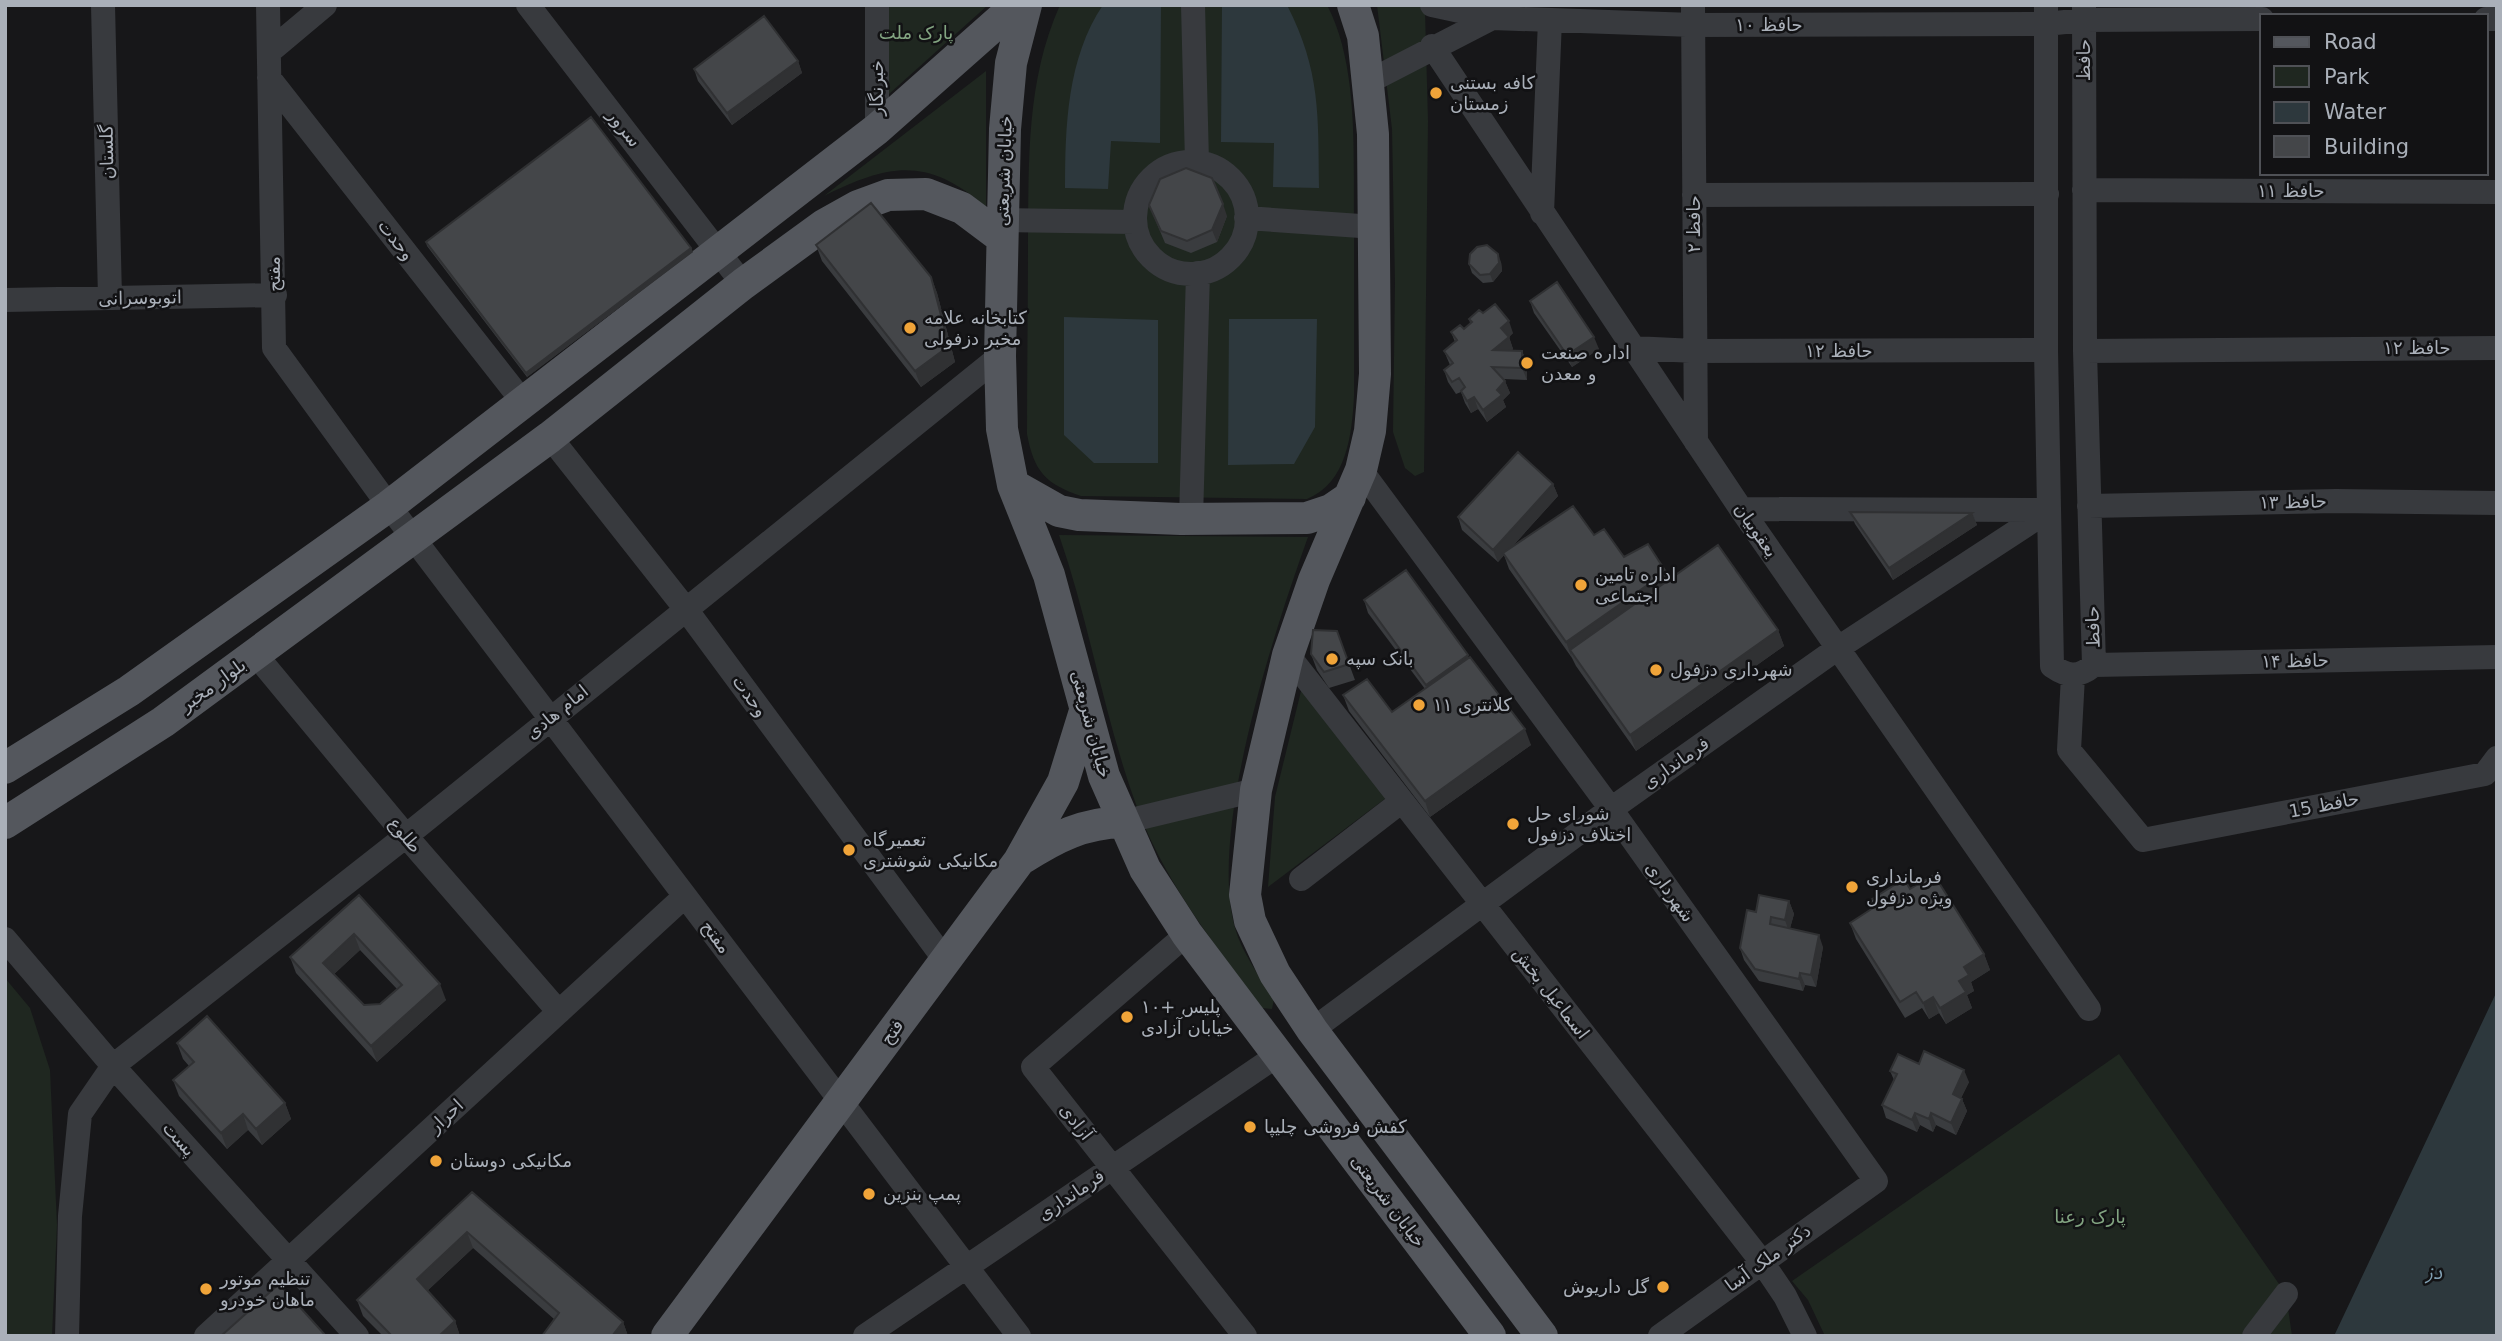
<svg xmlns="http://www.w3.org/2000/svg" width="2502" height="1341" font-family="'DejaVu Sans','Noto Sans Arabic',sans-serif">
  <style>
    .green { fill: #1f2720 }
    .water { fill: #2d383d }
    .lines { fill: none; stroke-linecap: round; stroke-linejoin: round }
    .minor { stroke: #383a3e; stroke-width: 24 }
    .major { stroke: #54575d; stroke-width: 32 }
    .wall { fill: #3a3c3f; fill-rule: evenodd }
    .shaded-wall { fill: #303133 }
    .building { fill: #444649; stroke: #303133; stroke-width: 2; fill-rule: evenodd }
    .poi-dot { fill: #f0a439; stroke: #121214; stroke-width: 2.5 }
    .labels { text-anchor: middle; stroke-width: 5; stroke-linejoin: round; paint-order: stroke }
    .street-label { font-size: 18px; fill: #aab0b9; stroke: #121214 }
    .park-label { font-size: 18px; fill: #82a481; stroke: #121214 }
    .poi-label { font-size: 18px; fill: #aab0b9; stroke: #121214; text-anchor: start }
    .water-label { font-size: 19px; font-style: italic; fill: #81a0b3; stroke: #121214 }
  </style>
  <rect width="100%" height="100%" fill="#171719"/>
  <path class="green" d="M889 5H988L889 94Z
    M1060 5H1327C1359 66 1353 153 1354 220 1354 279 1354 337 1354 396 1352 434 1347 483 1307 499L1081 496C1046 484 1034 472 1027 434 1027 370 1028 306 1028 242 1029 160 1026 81 1060 5Z
    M1377 5H1424L1425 11 1428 121 1424 472 1415 476 1405 468 1393 432 1395 283 1392 129Z
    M986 71V207C927 156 889 164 824 196Z
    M1059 535 1308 537C1274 632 1208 831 1235 928 1242 953 1260 977 1274 999L1272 1009 1262 1008C1217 948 1168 886 1140 815 1105 724 1091 627 1059 535Z
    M1302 687 1386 798 1268 887 1275 797Z
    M5 978 30 1008 50 1070 57 1225 52 1336H5Z
    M2119 1054 2286 1294 2292 1336H1825L1808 1300 1792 1281Z"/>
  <path class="water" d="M1103 5H1161L1160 143 1111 141 1108 189 1065 188C1065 127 1067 58 1103 5Z
    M1222 5H1287C1321 72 1318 115 1319 188L1273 187 1274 143 1221 142Z
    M1064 317 1158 320V463H1094L1064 435Z
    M1229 319H1317L1315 427 1294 464 1228 465Z
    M2497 991V1336H2334Z"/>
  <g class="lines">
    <path class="minor" d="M103 5 110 298
      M268 5 274 348 389 506 1019 1336
      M528 5 743 284
      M877 5V129
      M1193 5 1197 162
      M1432 5 1492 18 1693 25 2046 24 2084 20 2262 19
      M1693 5 1696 442
      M2046 5V350L2052 666C2068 677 2078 678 2094 665
      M2084 5 2085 351 2094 665
      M2486 19H2497
      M1432 46 1741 509 2089 1009
      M269 52 325 5
      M269 78 523 402
      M1368 82 1492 18
      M1135 218a56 56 0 1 1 112 0a56 56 0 1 1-112 0Z
      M2084 190 2497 192
      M1694 195 2047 194
      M1542 213 1550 20
      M1246 218 1375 227
      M1002 220 1135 222
      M5 300 275 295
      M1633 348 1695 351 2046 350
      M2085 351 2497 348
      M550 437 685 608 945 960
      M1361 470 1611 809 1876 1181 1660 1336
      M2089 506 2336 501 2497 503
      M1741 509 2049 510
      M1191 519 1198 273
      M255 654 406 836 559 1012
      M1288 655 1762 1262 1785 1296 1805 1336
      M2094 665 2497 657
      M2073 676 2069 750 2143 840 2485 774 2497 758
      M1123 822 1256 790
      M1301 879 1402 801
      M1187 934 1033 1067 1245 1336
      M5 939 113 1066 357 1336
      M1312 1030 1611 809 1838 648 2049 510
      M67 1336 70 1216 80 1114 113 1066 406 836 1000 356
      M206 1336 685 896
      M865 1336 1278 1055
      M2254 1336 2286 1294"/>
    <path class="major" d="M1026 5 1011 63 1005 129 1000 356 1002 429 1013 485 1049 575 1104 776 1145 869 1187 934 1490 1336
      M1353 5 1363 36 1373 134 1375 374 1370 431 1361 470 1314 580 1288 655 1256 790 1245 895 1250 921 1275 974 1312 1030 1542 1336
      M1013 485 1059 511 1079 515 1181 519 1307 518 1331 510 1350 497
      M5 768 129 691 389 506 877 129 1017 5
      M5 823 163 722 550 437 743 284 824 225 858 206 888 195 926 194 962 208 1002 238
      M1023 858C1056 837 1083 823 1123 822
      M667 1336 1019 861 1063 782 1085 711"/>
  </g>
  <path class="wall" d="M798 61 802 73 732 125 698 81 694 69Z
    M1149 205 1227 216 1217 242 1191 253 1165 243Z
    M426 242 691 248 693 252 527 377 427 246Z
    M816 245 931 277 937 293 955 362 921 387 822 261Z
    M1501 262 1502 271 1493 282 1483 283 1472 273 1469 264Z
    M1530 301 1599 349 1572 367 1534 313Z
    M1469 319 1513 333 1509 337 1513 349 1512 350 1522 351 1527 363V380L1504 379 1510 393 1503 400 1506 407 1487 422 1478 409 1471 413 1465 403 1461 392 1456 394 1448 382 1444 370 1450 365 1444 351 1455 342 1451 332 1464 329 1470 323Z
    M1553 484 1558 496 1511 548 1594 535 1624 557 1666 572 1669 580 1778 630 1784 646 1636 751 1576 666 1572 658 1509 569 1504 555 1498 562 1462 530 1458 517Z
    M1850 512 1972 513 1977 525 1893 580 1855 524Z
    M1364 600 1469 659 1531 745 1430 817 1349 711 1343 695 1392 712 1425 689 1368 613Z
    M1337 631 1355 680 1329 688 1317 670 1311 654Z
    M1910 889 1984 954 1990 970 1971 982 1974 991 1967 995 1972 1008 1946 1024 1939 1013 1929 1019 1922 1008 1905 1018 1856 939 1850 923 1872 909 1869 901Z
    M359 895 446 1000 377 1062 296 973 290 957ZM360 950 397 989 380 1004 364 1005 334 974Z
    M1789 901 1794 914 1790 928 1823 947 1816 987 1805 985 1803 991 1759 981 1744 960 1740 948 1756 912Z
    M177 1043 285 1103 291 1119 262 1145 248 1130 227 1149 179 1096 173 1080 189 1066 183 1059Z
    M1919 1064 1969 1082 1961 1098 1962 1099 1967 1111 1956 1135 1936 1125 1933 1132 1920 1125 1917 1132 1886 1118 1882 1105 1894 1080 1890 1071Z
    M472 1192 623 1322 628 1336H542L554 1319 473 1248 427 1291 455 1321 460 1336H383L363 1316 357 1300Z"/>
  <path class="shaded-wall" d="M798 61 802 73 732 125 727 113Z
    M1223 204 1227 216 1217 242 1212 230Z
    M691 248 693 252 527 377 526 373Z
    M1498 254 1501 262 1502 271 1493 282 1490 274Z
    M931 277 937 293 955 362 921 387 915 371Z
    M1509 321 1513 333 1508 338 1509 337 1513 349 1498 362 1493 350 1501 328Z
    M1594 337 1599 349 1572 367 1567 355Z
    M1522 351 1527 363V380L1522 368Z
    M1505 381 1510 393 1503 400 1506 407 1487 422 1483 410 1497 390Z
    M1474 397 1478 409 1471 413 1467 401Z
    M1553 484 1558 496 1498 562 1493 550Z
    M1972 513 1977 525 1893 580 1889 568Z
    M1666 572 1672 588 1570 650 1572 658 1566 642Z
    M1778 630 1784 646 1636 751 1630 735Z
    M1468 655 1472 668 1430 697 1426 685Z
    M1525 729 1531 745 1430 817 1425 801Z
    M1789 901 1794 914 1789 932 1785 920Z
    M354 934 360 950 329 979 323 963Z
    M1819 935 1823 947 1816 987 1811 975Z
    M1984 954 1990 970 1971 982 1974 991 1967 995 1972 1008 1946 1024 1940 1008 1959 981 1964 967Z
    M1800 973 1805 985 1803 991 1799 979Z
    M440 984 446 1000 377 1062 371 1046Z
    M1933 997 1939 1013 1929 1019 1923 1003Z
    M1964 1070 1969 1082 1957 1106 1953 1094Z
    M1962 1099 1967 1111 1956 1135 1951 1123Z
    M285 1103 291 1119 262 1145 256 1129Z
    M1915 1113 1920 1125 1917 1132 1912 1120Z
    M1931 1113 1936 1125 1933 1132 1929 1119Z
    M243 1114 248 1130 227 1149 221 1133Z
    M467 1232 473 1248 423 1295 417 1279Z
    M455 1321 460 1336H439Z
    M623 1322 628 1336H612Z"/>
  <path class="building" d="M764 16 798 61 727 113 694 69Z
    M591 117 691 248 526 373 426 242Z
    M1186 168 1212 178 1223 204 1212 230 1187 241 1161 231 1149 205 1160 179Z
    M871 203 931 277 949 346 915 371 816 245Z
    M1487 245 1498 254 1499 263 1490 274 1480 275 1469 264 1470 254 1477 247Z
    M1557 282 1594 337 1567 355 1530 301Z
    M1495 304 1509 321 1501 328 1509 337 1493 350 1522 351V368L1492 367 1505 381 1497 390 1502 395 1483 410 1474 397 1467 401 1461 391 1465 387 1459 378 1452 382 1444 370 1453 363 1444 351 1457 340 1451 332 1460 325 1464 329 1472 322 1469 319 1479 310 1483 313Z
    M1518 452 1553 484 1493 550 1458 517Z
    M1573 506 1594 535 1604 529 1624 557 1648 544 1666 572 1566 642 1503 553Z
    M1850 512 1972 513 1889 568Z
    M1718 545 1778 630 1630 735 1570 650Z
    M1406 570 1468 655 1426 685 1364 600Z
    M1313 630 1337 631 1349 664 1324 672 1311 654Z
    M1470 657 1525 729 1425 801 1343 695 1367 679 1392 712Z
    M1934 875 1984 954 1964 967 1969 975 1959 981 1966 992 1940 1008 1933 997 1923 1003 1916 992 1900 1002 1850 923 1873 908 1869 901 1904 879 1910 889Z
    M359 895 440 984 371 1046 290 957ZM354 934 402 985 380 1004 364 1005 323 963Z
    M1759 895 1789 901 1785 920 1771 917 1770 924 1819 935 1811 975 1800 973 1799 979 1755 969 1740 948 1747 910 1756 912Z
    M207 1016 285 1103 256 1129 243 1114 221 1133 173 1080 194 1062 177 1043Z
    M1924 1051 1964 1070 1953 1094 1962 1099 1951 1123 1931 1113 1929 1119 1915 1113 1912 1120 1882 1105 1897 1074 1890 1071 1898 1054 1919 1064Z
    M472 1192 623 1322 612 1336H542L559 1313 467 1232 417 1279 455 1321 439 1336H392L357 1300Z
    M279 1284 326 1336H221Z"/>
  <g class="poi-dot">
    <circle cx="1436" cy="93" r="7"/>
    <circle cx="910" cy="328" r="7"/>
    <circle cx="1527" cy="363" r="7"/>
    <circle cx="1581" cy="585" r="7"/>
    <circle cx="1332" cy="659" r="7"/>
    <circle cx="1656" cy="670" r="7"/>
    <circle cx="1419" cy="705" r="7"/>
    <circle cx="1513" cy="824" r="7"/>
    <circle cx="849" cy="850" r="7"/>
    <circle cx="1852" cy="887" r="7"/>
    <circle cx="1127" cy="1017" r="7"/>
    <circle cx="1250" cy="1127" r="7"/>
    <circle cx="436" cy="1161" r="7"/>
    <circle cx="869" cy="1194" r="7"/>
    <circle cx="1663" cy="1287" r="7"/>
    <circle cx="206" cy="1289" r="7"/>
  </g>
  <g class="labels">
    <g class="street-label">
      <text x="1769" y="31">حافظ ۱۰</text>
      <text transform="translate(2084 60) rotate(-90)" y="6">حافظ</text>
      <text transform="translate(877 88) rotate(-90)" y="6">خبرنگار</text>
      <text transform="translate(624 128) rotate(52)" y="6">سرور</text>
      <text transform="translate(107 152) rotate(-91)" y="6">گلستان</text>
      <text transform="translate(1004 171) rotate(-88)" y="6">خیابان شریعتی</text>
      <text x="2291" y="197">حافظ ۱۱</text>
      <text transform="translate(1694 224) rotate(-90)" y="6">حافظ ۲</text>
      <text transform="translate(396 240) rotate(52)" y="6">وحدت</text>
      <text transform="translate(274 274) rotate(-91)" y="6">مفتح</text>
      <text transform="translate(140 298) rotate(-1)" y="6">اتوبوسرانی</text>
      <text x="2417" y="354">حافظ ۱۲</text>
      <text x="1839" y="357">حافظ ۱۲</text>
      <text transform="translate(2293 502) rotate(-1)" y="6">حافظ ۱۳</text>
      <text transform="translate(1756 530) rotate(55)" y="6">یعقوبیان</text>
      <text transform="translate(2093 627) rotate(-92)" y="6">حافظ</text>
      <text transform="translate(2295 661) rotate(-1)" y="6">حافظ ۱۴</text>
      <text transform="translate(213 685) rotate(-36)" y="6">بلوار مخبر</text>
      <text transform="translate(750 696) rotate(54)" y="6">وحدت</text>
      <text transform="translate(557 712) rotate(-39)" y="6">امام هادی</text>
      <text transform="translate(1091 724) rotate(75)" y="6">خیابان شریعتی</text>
      <text transform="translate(1676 763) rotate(-35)" y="6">فرمانداری</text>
      <text transform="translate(2324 805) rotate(-11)" y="6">حافظ 15</text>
      <text transform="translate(405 835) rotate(50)" y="6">طلوع</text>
      <text transform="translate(1670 892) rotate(54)" y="6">شهرداری</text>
      <text transform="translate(716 937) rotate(53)" y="6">مفتح</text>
      <text transform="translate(1551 993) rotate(52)" y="6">اسماعیل بخش</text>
      <text transform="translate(892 1032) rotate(-54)" y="6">فتح</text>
      <text transform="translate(446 1116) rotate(-43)" y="6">احرار</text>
      <text transform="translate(1076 1122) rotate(52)" y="6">آزادی</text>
      <text transform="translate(179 1139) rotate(48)" y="6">پست</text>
      <text transform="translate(1071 1195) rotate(-34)" y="6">فرمانداری</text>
      <text transform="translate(1388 1201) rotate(53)" y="6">خیابان شریعتی</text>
      <text transform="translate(1768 1258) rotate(-36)" y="6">دکتر ملک آسا</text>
    </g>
    <g class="park-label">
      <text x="916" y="39">پارک ملت</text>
      <text x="2090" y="1223">پارک رعنا</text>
    </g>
    <g class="poi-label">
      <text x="1450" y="89">کافه بستنی<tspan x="1450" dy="21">زمستان</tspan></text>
      <text x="924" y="324">کتابخانه علامه<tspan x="924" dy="21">مخبر دزفولی</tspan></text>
      <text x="1541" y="359">اداره صنعت<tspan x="1541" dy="21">و معدن</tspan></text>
      <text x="1595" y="581">اداره تامین<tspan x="1595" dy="21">اجتماعی</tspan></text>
      <text x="1346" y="665">بانک سپه</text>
      <text x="1670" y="676">شهرداری دزفول</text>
      <text x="1433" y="711">کلانتری ۱۱</text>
      <text x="1527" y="820">شورای حل<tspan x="1527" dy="21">اختلاف دزفول</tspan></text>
      <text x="863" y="846">تعمیرگاه<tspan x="863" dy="21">مکانیکی شوشتری</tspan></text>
      <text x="1866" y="883">فرمانداری<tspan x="1866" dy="21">ویژه دزفول</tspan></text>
      <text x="1141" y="1013">پلیس +۱۰<tspan x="1141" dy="21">خیابان آزادی</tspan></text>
      <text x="1264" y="1133">کفش فروشی چلیپا</text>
      <text x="450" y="1167">مکانیکی دوستان</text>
      <text x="883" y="1200">پمپ بنزین</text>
      <text x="220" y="1285">تنظیم موتور<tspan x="220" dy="21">ماهان خودرو</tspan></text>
      <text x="1649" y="1293" text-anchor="end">گل داریوش</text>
    </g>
    <g class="water-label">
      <text x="2434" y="1279">دز</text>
    </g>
  </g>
  <rect width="2502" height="1341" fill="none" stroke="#aab0b9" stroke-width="14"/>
  <rect x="2260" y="14" width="228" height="161" fill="#121214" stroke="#4f5156" stroke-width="2"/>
  <rect x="2274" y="37" width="35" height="10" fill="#54575d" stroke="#4f5156" stroke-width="2"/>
  <text x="2324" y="49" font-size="21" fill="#aab0b9">Road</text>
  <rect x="2274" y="66" width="35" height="21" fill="#1f2720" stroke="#4f5156" stroke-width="2"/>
  <text x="2324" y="84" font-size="21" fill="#aab0b9">Park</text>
  <rect x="2274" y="102" width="35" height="21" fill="#2d383d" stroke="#4f5156" stroke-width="2"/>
  <text x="2324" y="119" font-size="21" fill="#aab0b9">Water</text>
  <rect x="2274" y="136" width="35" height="21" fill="#444649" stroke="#4f5156" stroke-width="2"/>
  <text x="2324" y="154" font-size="21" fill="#aab0b9">Building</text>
</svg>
